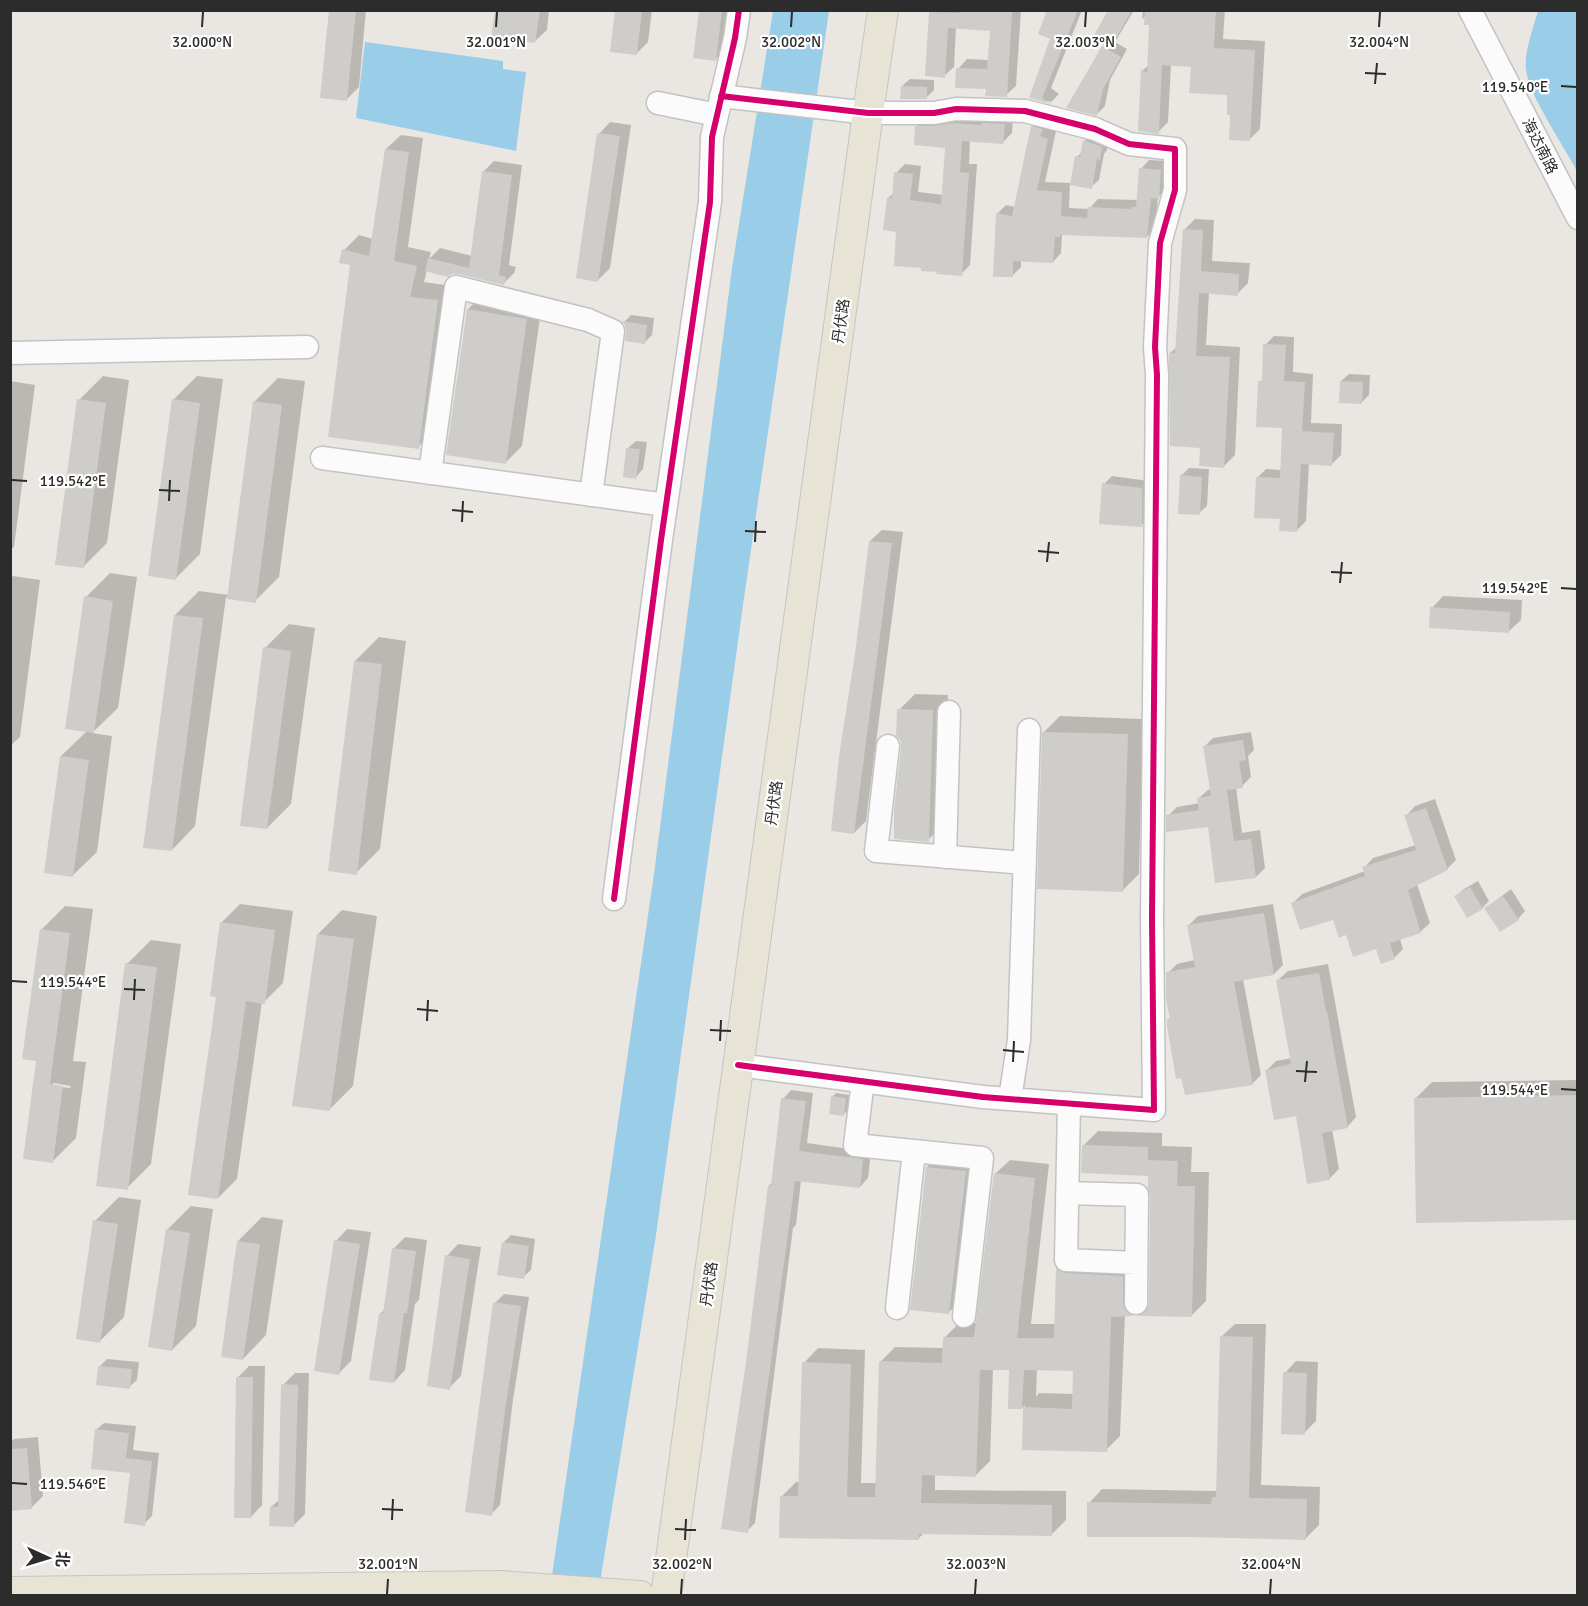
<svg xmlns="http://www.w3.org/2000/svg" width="1588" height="1606" font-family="Signika,'Noto Sans SC',sans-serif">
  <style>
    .water { fill: #9acee8 }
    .shadow { fill: #0003; fill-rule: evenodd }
    .building { fill: #cfcdc9 }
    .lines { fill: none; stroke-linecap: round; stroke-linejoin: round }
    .minor-casing { stroke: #c3c3c3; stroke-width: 25 }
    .major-casing { stroke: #c6c4c2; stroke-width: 32 }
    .minor { stroke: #fcfbfb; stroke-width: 22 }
    .major { stroke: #e7e4d5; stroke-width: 30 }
    .cycleway-casing { stroke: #fff; stroke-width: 10 }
    .cycleway { stroke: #d6006c; stroke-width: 6 }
    .ticks { fill: none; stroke: #2c2c2c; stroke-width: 2 }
    .labels { text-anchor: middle; stroke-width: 4.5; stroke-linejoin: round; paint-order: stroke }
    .street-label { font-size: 15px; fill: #2c2c2c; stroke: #fff }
    .ticks-label { font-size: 15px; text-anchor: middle; fill: #2c2c2c; stroke: #fff; stroke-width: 4.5; stroke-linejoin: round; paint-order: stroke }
  </style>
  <rect width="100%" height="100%" fill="#eae7e2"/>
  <path class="water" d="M773 11H829L743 605 656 1235 598 1595 549 1596 654 874 732 268Z
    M1538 11H1577V171C1565 148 1528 94 1526 70 1524 51 1533 29 1538 11Z
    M365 42 503 61V69L526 72 516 151 356 118Z"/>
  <path class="shadow" d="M331 10H366L359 87 347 99Z
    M496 10H549L547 30 535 41Z
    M617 10H652L648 42 636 54Z
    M701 10H732L727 48 715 60Z
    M933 10H1021L1016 86 1006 95 987 88 958 69 967 59 989 60 991 29 956 27 954 67 944 76 931 12Z
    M1049 10H1082L1051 88 1059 94 1051 102 1031 97 1052 38Z
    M1110 10H1134L1115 42 1127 49 1110 80 1105 106 1097 114 1104 47 1106 45Z
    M1143 10H1225L1223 39 1265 41 1260 129 1250 139 1231 113 1229 93 1192 66 1171 64 1168 122 1158 132 1140 130 1143 70 1149 65 1151 24 1146 16 1142 19Z
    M910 79 934 80V90L926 98 902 86Z
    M1013 116 1012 133 1003 142 970 140 969 164H977L970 265 961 274 898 230 888 198 894 193 896 173 905 164 921 166 918 192 943 195 947 146 916 127 925 118Z
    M1041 118 1056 131 1045 182 1072 183 1077 157 1083 151 1085 141 1092 133 1109 139 1107 150 1104 154 1099 180 1091 187 1070 183 1069 208 1089 209 1098 199 1138 200 1141 169 1149 160 1169 161 1167 188 1158 197 1155 228 1147 237 1062 234 1061 253 1053 262 1021 260V267L1012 276 997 214 1006 205 1015 207 1032 127Z
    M610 122 631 125 610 268 598 280 599 134Z
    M401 135 423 138 408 247 431 252 429 259 440 248 472 256 483 172 494 161 522 165 509 265 516 267 514 273 504 283 459 272 427 270 424 282 452 286 433 432 418 447 352 264 344 250 359 235 373 239 386 149Z
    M1195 219 1214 220 1212 261 1250 263 1248 283 1237 294 1209 292 1206 345 1240 347 1235 455 1224 466 1202 446 1170 353 1177 347 1184 230Z
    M484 294 542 303 522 446 506 462 468 309Z
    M631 315 654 318 652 335 644 343 628 332 624 322Z
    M1274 336 1294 337 1293 372 1313 374 1311 423 1342 424 1341 455 1332 464 1309 463 1306 521 1297 530 1281 518 1257 478 1266 469 1281 470 1283 427 1260 382 1263 379 1265 345Z
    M1349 374 1370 375 1369 395 1361 403 1341 381Z
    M103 376 129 380 107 543 83 567 79 400Z
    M197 376 223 379 200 554 176 578 173 400Z
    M278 378 305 381 279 577 255 601 226 597 195 826 172 850 175 615 199 591 229 595 254 402Z
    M10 381 35 385 14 547 10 550Z
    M636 441 647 442 643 469 636 477 628 448Z
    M1189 468 1209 469 1207 506 1199 513 1181 476Z
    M1112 476 1149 481V518L1142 525 1104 484Z
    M882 530 903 532 866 821 854 833 870 541Z
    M110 573 137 577 118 708 92 733 112 736 97 852 73 875 61 756 87 731 86 597Z
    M13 576 40 580 20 737 10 746V578Z
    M1443 596 1522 600 1521 620 1509 631 1432 608Z
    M289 624 315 628 291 804 267 828 265 648Z
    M379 637 406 641 380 849 356 873 355 661Z
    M915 694 948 695 944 824 928 840 903 748 899 710Z
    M1060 716 1143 719 1139 874 1123 890 1044 732Z
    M1251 732 1254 750 1248 756 1251 777 1242 786 1236 787 1242 833 1260 830 1265 868 1256 877 1209 825 1168 816 1177 807 1200 803 1199 798 1208 790 1211 789 1205 746 1213 738Z
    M1435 799 1456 860 1447 869 1417 884 1430 923 1420 932 1400 939 1403 949 1394 958 1377 947 1347 934 1334 918 1293 903 1302 894 1365 871 1364 868 1373 858 1416 845 1406 816 1415 806Z
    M1478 881 1489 901 1482 908 1456 896 1464 889Z
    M1511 889 1525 911 1518 919 1486 908Z
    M240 904 293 911 283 983 264 1002H262L237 1179 218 1198V996L222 922Z
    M1273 904 1283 965 1274 974 1243 979 1261 1075 1252 1084 1168 1020 1171 1017 1168 973 1177 964 1195 960 1189 925 1198 916Z
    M65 906 93 909 73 1061 86 1062 76 1138 52 1162 38 1059 41 930ZM53 1083 71 1086 70 1088 53 1086Z
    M342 910 377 916 353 1086 329 1110 318 934Z
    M151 940 181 944 151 1164 127 1188V964Z
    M1328 964 1356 1117 1347 1127 1332 1129 1339 1169 1329 1179 1297 1114 1266 1071 1276 1061 1292 1058 1278 980 1288 971Z
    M1578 1080V1219L1416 1098 1432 1082Z
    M791 1090 813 1093 807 1143 871 1152 868 1178 860 1187 801 1180 796 1225 793 1228 755 1523 747 1531V1362L769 1186 773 1181 783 1099Z
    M836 1093 849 1095 847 1111 844 1114 833 1096Z
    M1098 1131 1162 1133V1146L1192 1147 1191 1172H1209L1206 1301 1191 1316 1142 1315 1151 1303 1150 1174 1083 1146Z
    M943 1151 981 1156 964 1297 948 1313 927 1167Z
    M1010 1160 1049 1164 1031 1324H1056L1057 1269 1071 1255 1137 1262 1146 1301 1132 1314 1125 1315 1120 1436 1106 1450 1023 1448 1025 1405 1022 1408 1011 1369H993L990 1461 976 1475 935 1474V1490L1066 1491V1520L1051 1535 924 1533 918 1539 781 1497 796 1482H800L804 1363 818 1348 865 1350 861 1483H877L881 1361 895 1347 944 1348V1338L959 1323H977L995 1174ZM1037 1369H1074V1394L1039 1393 1036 1397Z
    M119 1197 141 1200 124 1317 100 1341 95 1221Z
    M191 1206 213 1209 196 1326 172 1350 167 1230Z
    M262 1217 283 1220 266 1335 243 1359 238 1241Z
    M347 1229 371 1232 351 1361 339 1373 336 1241Z
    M511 1235 535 1239 531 1270 523 1277 503 1243Z
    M405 1237 427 1240 419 1300 415 1304 405 1370 394 1382 380 1314 385 1309 394 1248Z
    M458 1244 481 1247 461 1376 449 1388 447 1256Z
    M504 1294 529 1297 513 1400 500 1505 491 1514 495 1303Z
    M1235 1324H1266L1261 1485 1320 1487 1319 1525 1305 1539 1089 1503 1102 1489 1217 1491 1221 1337Z
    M107 1359 139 1362 137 1380 129 1387 100 1366Z
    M1296 1361 1318 1362 1316 1421 1304 1433 1285 1373Z
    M249 1366H265L262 1505 251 1517 237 1378Z
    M295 1373H309L305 1514 293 1526 271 1507 280 1499 283 1385Z
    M104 1423 136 1426 133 1450 159 1453 152 1516 144 1524 131 1471 96 1430Z
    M38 1437 43 1496 31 1508 10 1509V1443L14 1439Z"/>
  <path class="building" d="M329 10H356L347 101 320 98Z
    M495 10H540L535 43 491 37Z
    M615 10H642L637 55 610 52Z
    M699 10H722L716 61 693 58Z
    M960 10 1012 12 1007 97 985 96 986 89 955 88 956 68 987 69 990 31 948 28 945 78 925 76 929 12 960 13Z
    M1047 10H1078L1042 98 1051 104 1029 98 1050 39 1038 34Z
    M1108 10H1132L1110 49 1092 39Z
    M1145 10H1216L1214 48 1255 50 1250 141 1229 140 1230 115H1227V95L1189 93 1191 67 1162 65 1159 134 1138 131 1141 69 1147 73 1149 25H1144Z
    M1102 46 1121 57 1103 89 1097 116 1066 108Z
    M901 86 927 87V99H900Z
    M953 123 981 125V123L1005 124 1003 144 962 141 960 172 969 173 962 276 936 274 937 272 921 271V268L894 266 896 232 883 230 887 198H892L894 172 913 174 910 200 941 204 945 148 914 145 915 126H934Z
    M1031 126 1043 129 1040 136 1048 139 1037 190 1062 192 1061 216 1087 218 1088 207 1131 209V207H1136L1139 168 1161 170 1159 199 1151 198 1147 238 1060 235V237H1055L1053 263 1013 261V277H993L996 213 1012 216Z
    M597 133 620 136 598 282 576 278Z
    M1083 140 1102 147 1100 160 1097 159 1092 189 1070 185 1075 156 1080 157Z
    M385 149 409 152 394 261 417 266 410 297 438 300 419 449 328 437 350 265 339 263 342 249 369 256Z
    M482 171 512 175 499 275 506 277 504 285 459 274H452L448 277 425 271 428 258 469 268Z
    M1183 229 1203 230 1201 271 1239 274 1238 296 1199 293 1196 356 1230 357 1224 468 1199 466 1200 448 1170 446 1169 353H1175Z
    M467 309 527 319 506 464 446 455Z
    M622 321 647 325 645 344 625 341 626 332 625 325Z
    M1263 344 1286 345 1284 381 1305 382 1302 431 1334 433 1332 466 1301 464 1297 532 1279 531 1280 519 1254 518 1256 477 1280 478 1282 428 1256 427 1258 381H1262Z
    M1340 381 1363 382 1362 404 1339 403Z
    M77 399 106 403 84 568 55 565Z
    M172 399 200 403 176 580 148 576Z
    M253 401 282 405 256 603 227 599Z
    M626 448 640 449 636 479 623 477Z
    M1180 475 1202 477 1200 515 1178 514Z
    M1102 483 1142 488V527L1099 524Z
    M869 541 892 543 854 834 831 831 840 749 855 654Z
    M84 596 113 601 94 733 65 729Z
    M1430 607 1510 612 1509 633 1429 628Z
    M174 615 203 618 172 851 143 848Z
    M263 647 291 651 267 829 240 826Z
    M354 661 382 664 357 875 328 871Z
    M897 709 933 710 929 842 894 839V810L901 748V741L896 736Z
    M1042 732 1128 734 1123 892 1037 889Z
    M1243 740 1246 760 1239 761 1243 788 1227 790 1234 841 1251 839 1256 878 1215 883 1208 827 1166 832V815L1199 810 1197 798 1211 796 1203 746Z
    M60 756 89 760 73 877 44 873Z
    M1426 808 1448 870 1408 890 1421 933 1390 943 1395 959 1381 964 1376 949 1353 957 1346 935 1339 938 1333 920 1300 930 1291 903 1365 876 1362 867 1416 850 1404 815Z
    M1470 887 1483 909 1467 918 1454 896Z
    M1503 896 1519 920 1500 932 1484 908Z
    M1264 913 1274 975 1234 982 1253 1085 1185 1095 1181 1078 1176 1079 1167 1026V1019L1170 1018 1166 1000V972L1195 967 1187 925Z
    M220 922 275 930 265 1004 246 1001 218 1199 188 1195 216 997 210 996Z
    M40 929 70 933 50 1084 63 1086 53 1163 23 1159 36 1061 22 1059Z
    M317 934 354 939 330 1111 292 1106Z
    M125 963 157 967 128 1190 96 1186Z
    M1319 973 1326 1012 1327 1011 1348 1128 1322 1133 1330 1180 1307 1184 1296 1116 1274 1120 1265 1070 1291 1064 1276 980Z
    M1578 1095V1220L1416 1223 1414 1098Z
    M831 1096 846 1098 844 1116 829 1114Z
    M781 1098 806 1101 799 1151 863 1159 860 1188 795 1181 748 1533 721 1529 746 1362 768 1185 771 1186Z
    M1082 1145 1148 1147V1160L1178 1161 1177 1186H1195L1192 1317 1138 1316 1147 1310 1149 1303 1150 1195 1148 1188V1176L1081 1173Z
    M926 1167 966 1171 949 1314 910 1310Z
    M994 1173 1035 1178 1017 1338H1054L1056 1268 1065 1273 1123 1276V1303L1125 1310 1133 1316 1111 1317 1107 1452 1022 1450 1023 1407 1072 1409 1073 1371 1024 1370 1022 1409H1008L1009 1370H980L976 1477 922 1475 921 1503 1052 1505V1536L919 1534V1540L779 1538 780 1496H798L802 1362 851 1364 847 1497H875L879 1361 942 1363 943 1337H974Z
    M93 1220 118 1224 100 1343 76 1339Z
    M166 1229 190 1233 172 1351 148 1347Z
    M334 1240 360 1244 339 1375 314 1371Z
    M237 1241 260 1244 243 1360 221 1357Z
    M502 1242 529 1246 524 1279 497 1275Z
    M392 1248 416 1251 407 1313H404L394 1383 369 1380 379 1313 383 1314Z
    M445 1255 470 1259 450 1390 427 1386Z
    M493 1302 521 1306 505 1410 492 1516 465 1512Z
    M1220 1336 1253 1337 1249 1498 1307 1499 1306 1540 1191 1537H1087V1502L1211 1504 1212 1497H1216Z
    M98 1366 132 1369 130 1389 96 1385Z
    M1283 1372 1307 1373 1305 1435 1281 1434Z
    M236 1377H253L251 1518H234Z
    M281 1384 298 1385 294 1527 269 1526 270 1506 278 1507Z
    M95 1429 129 1433 126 1458 152 1461 145 1526 124 1523 130 1473 91 1469Z
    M27 1448 32 1509 10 1511V1449Z"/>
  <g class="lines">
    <defs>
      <path id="minor" d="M1470 10 1578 218
        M721 96 868 113H934L956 109 1025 111 1095 129 1129 144 1175 149V190L1160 243 1155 347 1157 375 1152 918 1154 1110 983 1097 738 1065
        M658 103 717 115
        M10 353 307 347
        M322 458 666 505
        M430 473 456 287 588 320 613 331 591 495
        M888 746 876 851 1025 863
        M945 857 949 712
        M614 899 661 540 710 202 712 137 735 38 739 10
        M863 1081 855 1145 982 1158 964 1316
        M1010 1099 1019 1040 1029 730
        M1069 1103 1066 1260 1136 1263
        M1067 1193 1137 1195 1136 1303
        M897 1308 914 1151"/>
      <path id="major" d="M10 1592 502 1586 640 1596
        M666 1596 868 113 883 10"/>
    </defs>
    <use href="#minor" class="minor-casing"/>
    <use href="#major" class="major-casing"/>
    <use href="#minor" class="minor"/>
    <use href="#major" class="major"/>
    <defs>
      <path id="cycleway" d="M721 96 868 113H934L956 109 1025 111 1095 129 1129 144 1175 149V190L1160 243 1155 347 1157 375 1152 918 1154 1110 983 1097 738 1065
        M614 899 661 540 710 202 712 137 735 38 739 10"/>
    </defs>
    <use href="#cycleway" class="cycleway-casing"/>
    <use href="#cycleway" class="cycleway"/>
  </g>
  <path class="ticks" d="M202 27 203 12M496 27 497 12M791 27 792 12M1085 27 1086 12M1379 27 1380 12M1365 73 1386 74M1375 84 1377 63M1561 86 1576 87M12 480 27 481M159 490 180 491M169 501 170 480M452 510 473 512M462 522 463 501M745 531 766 532M755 542 756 521M1038 551 1059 553M1047 562 1049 542M1331 572 1352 573M1340 583 1342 562M1561 588 1576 589M12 981 27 982M124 989 145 990M134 1000 135 979M417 1009 438 1011M427 1021 428 1000M710 1030 731 1031M720 1041 721 1020M1003 1050 1024 1052M1013 1062 1014 1041M1296 1071 1317 1072M1305 1082 1307 1061M1561 1089 1576 1090M12 1483 27 1484M382 1509 403 1510M392 1520 393 1499M675 1529 696 1530M685 1540 686 1519M387 1594 388 1579M681 1594 682 1579M975 1594 976 1579M1270 1594 1271 1579"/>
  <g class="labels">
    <g class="street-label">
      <text transform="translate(1540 146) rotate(63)" y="5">海达南路</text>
      <text transform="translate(841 321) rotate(-82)" y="5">丹伏路</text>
      <text transform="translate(774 803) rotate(-82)" y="5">丹伏路</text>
      <text transform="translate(709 1284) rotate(-82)" y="5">丹伏路</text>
    </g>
  </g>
  <g class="ticks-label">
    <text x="202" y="47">32.000°N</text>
    <text x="496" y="47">32.001°N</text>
    <text x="791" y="47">32.002°N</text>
    <text x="1085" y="47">32.003°N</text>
    <text x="1379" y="47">32.004°N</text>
    <text x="1515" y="92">119.540°E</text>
    <text x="73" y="486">119.542°E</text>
    <text x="1515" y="593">119.542°E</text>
    <text x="73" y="987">119.544°E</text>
    <text x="1515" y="1095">119.544°E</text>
    <text x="73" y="1489">119.546°E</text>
    <text x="388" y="1569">32.001°N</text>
    <text x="682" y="1569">32.002°N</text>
    <text x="976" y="1569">32.003°N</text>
    <text x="1271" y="1569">32.004°N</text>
  </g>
  <rect width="1588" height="1606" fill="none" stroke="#2c2c2c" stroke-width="24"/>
  <g transform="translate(48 1558) rotate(94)" stroke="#ffffff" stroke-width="4.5" paint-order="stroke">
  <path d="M0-4.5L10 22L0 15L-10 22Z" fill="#2c2c2c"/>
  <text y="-9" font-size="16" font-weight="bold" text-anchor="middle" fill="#2c2c2c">北</text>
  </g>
</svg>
